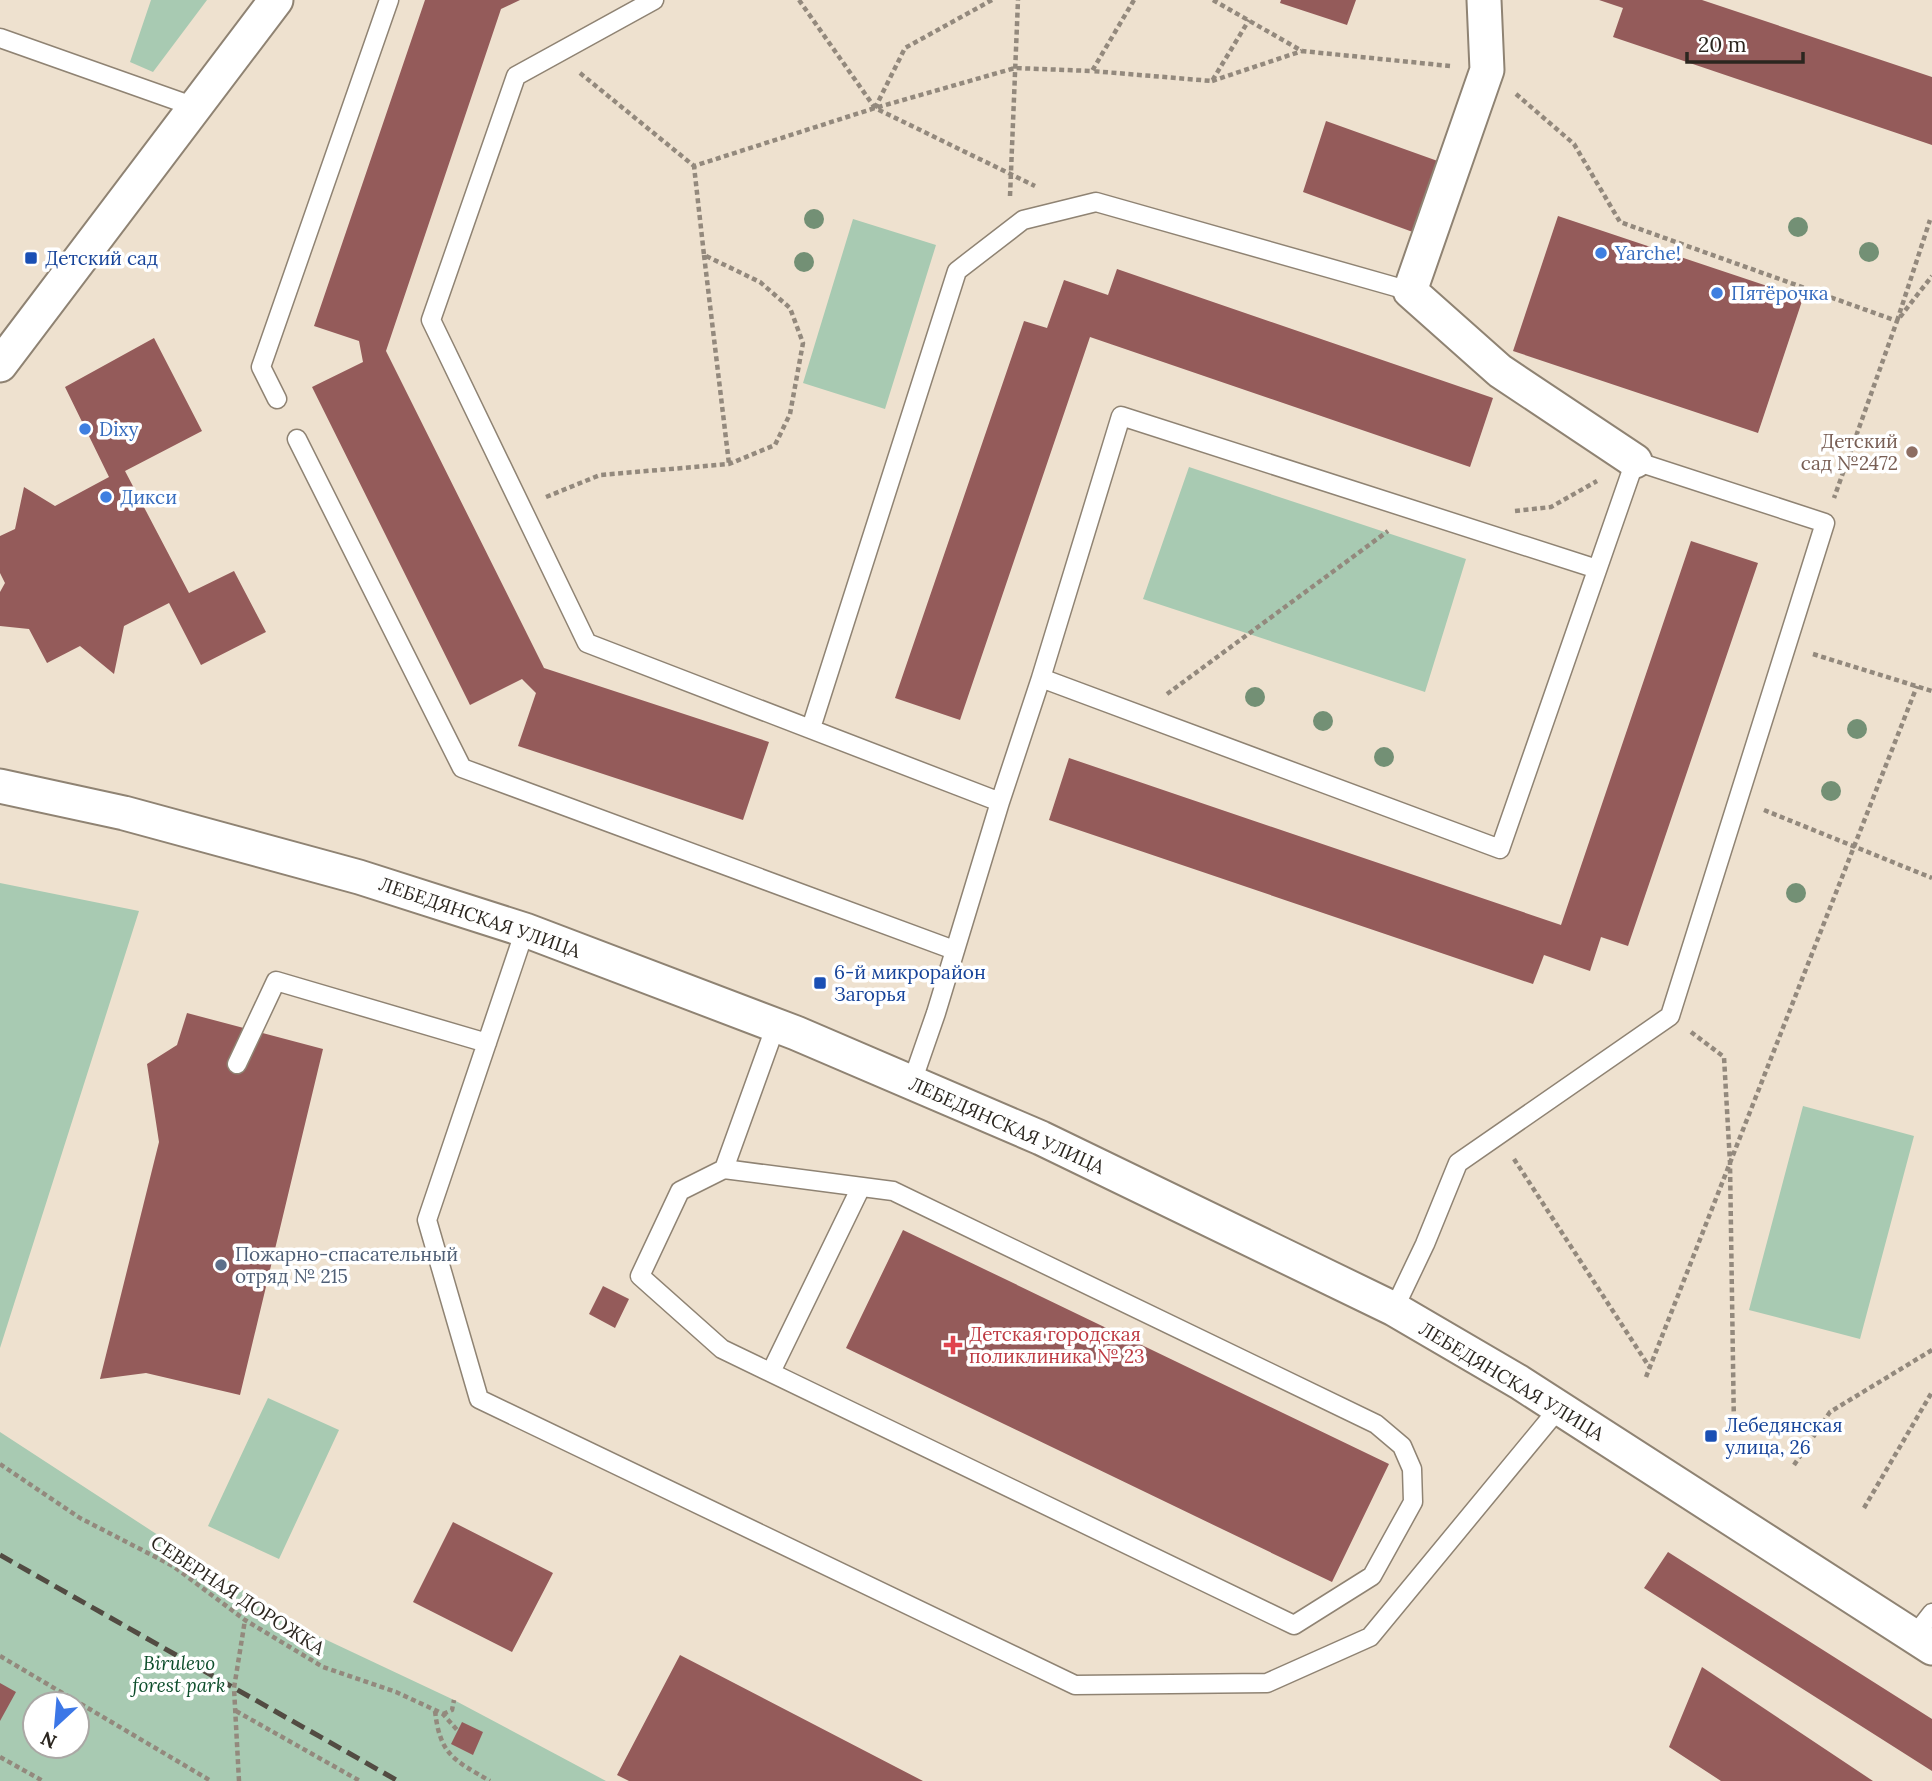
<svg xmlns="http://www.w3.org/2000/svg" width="1932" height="1781" font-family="Lora,serif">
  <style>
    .green { fill: #a8cab2; fill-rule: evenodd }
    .building { fill: #945b5a }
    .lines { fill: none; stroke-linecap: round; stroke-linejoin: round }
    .lane-casing { stroke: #8f8373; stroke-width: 21 }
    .street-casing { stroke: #8f8373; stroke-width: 37 }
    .path { stroke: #93897d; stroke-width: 4.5; stroke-dasharray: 5 3.5; stroke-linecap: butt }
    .lane { stroke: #fff; stroke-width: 18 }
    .street { stroke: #fff; stroke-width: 33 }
    .rail { stroke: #524b42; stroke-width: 5; stroke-dasharray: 14 7; stroke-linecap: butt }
    .tree { fill: #739075 }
    .shop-dot { fill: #3f7fe0; stroke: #fff; stroke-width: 2.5 }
    .transit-dot { fill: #1a4fb4; stroke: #fff; stroke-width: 2.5 }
    .education-dot { fill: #8d6e63; stroke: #fff; stroke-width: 2.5 }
    .service-dot { fill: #5c6f8a; stroke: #fff; stroke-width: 2.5 }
    .health-dot { fill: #e0444e; stroke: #fff; stroke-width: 2.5 }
    .labels { text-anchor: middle; stroke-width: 7; stroke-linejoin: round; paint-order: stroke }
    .shop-label { font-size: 19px; fill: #366cbe; stroke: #fff; text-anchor: start }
    .transit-label { font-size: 19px; fill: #164399; stroke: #fff; text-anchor: start }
    .education-label { font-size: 19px; fill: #785e54; stroke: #fff; text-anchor: end }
    .street-label { font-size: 19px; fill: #2b261f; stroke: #fff }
    .service-label { font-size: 19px; fill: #4e5e75; stroke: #fff; text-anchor: start }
    .health-label { font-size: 19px; fill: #be3a42; stroke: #fff; text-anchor: start }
    .park-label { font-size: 19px; font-style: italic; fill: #0e4e2c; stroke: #fff }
  </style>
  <rect width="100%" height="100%" fill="#eee1cf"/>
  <path class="green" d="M151 0H207L153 72 130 62Z
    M853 219 936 245 885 409 803 383Z
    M1189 467 1466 559 1425 692 1143 599Z
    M0 883 139 911 0 1348Z
    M1803 1106 1914 1136 1860 1339 1749 1310Z
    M268 1398 339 1430 279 1559 208 1526Z
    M0 1432 299 1627 454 1700 606 1781H0ZM35 1704H77V1746H35Z"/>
  <path class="building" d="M425 0H520L501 9 386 351 544 668 769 742 743 820 518 746 536 693 522 679 470 705 312 387 363 362 359 341 314 326Z
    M1281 0H1356L1347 25 1280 3Z
    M1599 0H1702L1932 77V145L1613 37 1623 8Z
    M1326 121 1446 164 1421 235 1303 192Z
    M1558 216 1803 298 1758 433 1513 351Z
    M1117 269 1493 398 1470 467 1090 337 960 720 895 698 1024 321 1047 328 1064 280 1108 295Z
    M154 338 202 431 125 471 189 593 234 571 266 632 201 665 169 603 124 626 114 674 80 646 47 663 29 629 0 626V592L5 583 0 573V536L15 529 24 487 55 506 109 477 65 387Z
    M1691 541 1758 563 1628 946 1601 937 1590 971 1544 955 1533 984 1049 820 1069 758 1561 925Z
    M187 1013 323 1049 240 1395 146 1373 100 1379 159 1142 147 1064 177 1045Z
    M903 1230 1389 1464 1332 1582 846 1348Z
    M603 1286 629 1299 615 1328 589 1314Z
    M453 1522 553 1573 512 1652 413 1602Z
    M1668 1552 1932 1719V1771L1644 1588Z
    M680 1655 923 1781H629L617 1775Z
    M1702 1667 1873 1781H1721L1669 1747Z
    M0 1683 16 1692 0 1721Z
    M462 1722 483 1732 473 1755 451 1744Z"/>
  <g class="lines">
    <defs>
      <path id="lane" d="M654 0 516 76 431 320 587 643 1000 802 936 1013 912 1082
        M0 38 195 107
        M277 399 261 367 389 0
        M297 439 462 768 954 950
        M1041 678 1121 416 1597 569
        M811 728 957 271 1023 220 1096 202 1410 291
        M1000 802 1041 678 1500 849 1635 461 1825 523 1670 1016 1458 1163 1425 1244 1394 1309
        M525 930 427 1220 479 1399 1075 1685 1267 1683 1370 1637 1559 1408
        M237 1064 276 981 487 1043
        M724 1169 893 1191 1376 1424 1402 1446 1412 1469 1413 1502 1372 1576 1294 1625 722 1349 640 1276 680 1191 724 1169 776 1025
        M771 1372 861 1187
        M1914 1636 1932 1613"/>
      <path id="street" d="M1484 0 1487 70 1410 291 1500 371 1635 461
        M0 365 276 0
        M0 786 124 813 359 877 525 930 796 1033 1041 1138 1394 1309 1519 1382 1932 1648"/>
    </defs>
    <use href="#lane" class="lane-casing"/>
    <use href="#street" class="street-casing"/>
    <path class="path" d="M799 0 875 108 1035 186
      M1134 0 1092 71 1212 81 1249 20
      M1213 0 1302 51 1450 66
      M580 73 694 166 875 108 1015 68 1092 71
      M1212 81 1302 51
      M1516 94 1574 144 1620 222 1897 321 1834 498
      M875 108 905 48 992 0
      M1010 196 1018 0
      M704 255 729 464
      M1900 317 1932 276
      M1897 321 1930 220
      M546 497 600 475 729 464 775 445 790 414 803 343 790 308 760 282 704 255 694 166
      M1515 511 1551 507 1597 481
      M1813 654 1932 691
      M1167 694 1388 531
      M1764 810 1932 878
      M1691 1032 1724 1057 1730 1163 1734 1429
      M1514 1159 1650 1368
      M1646 1377 1917 686
      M0 1464 80 1518 173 1566 245 1620 323 1667 396 1692 435 1710 443 1714 458 1731
      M1794 1465 1830 1412 1932 1350
      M1864 1508 1932 1392
      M0 1656 211 1781
      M236 1711 360 1781
      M435 1711C440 1755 454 1760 490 1781
      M443 1714 452 1710 454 1700
      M0 1757 43 1781
      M239 1781 234 1688 245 1620"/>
    <use href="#lane" class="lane"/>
    <use href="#street" class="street"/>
    <path class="rail" d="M0 1555 398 1781"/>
  </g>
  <g class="tree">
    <circle cx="814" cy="219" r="10"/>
    <circle cx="1798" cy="227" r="10"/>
    <circle cx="1869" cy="252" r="10"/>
    <circle cx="804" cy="262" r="10"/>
    <circle cx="1255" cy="697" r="10"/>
    <circle cx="1323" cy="721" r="10"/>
    <circle cx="1857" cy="729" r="10"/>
    <circle cx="1384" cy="757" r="10"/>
    <circle cx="1831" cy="791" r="10"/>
    <circle cx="1796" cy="893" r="10"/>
  </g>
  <g class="shop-dot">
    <circle cx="1601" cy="253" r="7"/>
    <circle cx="1717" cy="293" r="7"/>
    <circle cx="85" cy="429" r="7"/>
    <circle cx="106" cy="497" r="7"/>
  </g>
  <g class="transit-dot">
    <rect x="24" y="251" width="14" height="14" rx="3.5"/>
    <rect x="813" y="976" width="14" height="14" rx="3.5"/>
    <rect x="1704" y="1429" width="14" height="14" rx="3.5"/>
  </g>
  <circle class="education-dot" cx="1912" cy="452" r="7"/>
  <circle class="service-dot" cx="221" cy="1265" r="7"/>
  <path class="health-dot" d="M949.5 1334.5h7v7h7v7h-7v7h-7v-7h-7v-7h7z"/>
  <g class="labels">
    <g class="shop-label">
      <text x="1615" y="260">Yarche!</text>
      <text x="1731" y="300">Пятёрочка</text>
      <text x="99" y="436">Dixy</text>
      <text x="120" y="504">Дикси</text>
    </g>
    <g class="transit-label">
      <text x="45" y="265">Детский сад</text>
      <text x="834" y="979">6-й микрорайон<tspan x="834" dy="22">Загорья</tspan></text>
      <text x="1725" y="1432">Лебедянская<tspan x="1725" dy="22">улица, 26</tspan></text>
    </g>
    <g class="education-label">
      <text x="1898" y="448">Детский<tspan x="1898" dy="22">сад №2472</tspan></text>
    </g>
    <g class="street-label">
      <text transform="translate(480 917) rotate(19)" y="7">ЛЕБЕДЯНСКАЯ УЛИЦА</text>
      <text transform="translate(1007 1125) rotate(24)" y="7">ЛЕБЕДЯНСКАЯ УЛИЦА</text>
      <text transform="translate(1512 1381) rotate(31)" y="7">ЛЕБЕДЯНСКАЯ УЛИЦА</text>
      <text transform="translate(238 1595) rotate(33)" y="7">СЕВЕРНАЯ ДОРОЖКА</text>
    </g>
    <g class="service-label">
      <text x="235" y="1261">Пожарно-спасательный<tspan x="235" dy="22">отряд № 215</tspan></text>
    </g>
    <g class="health-label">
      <text x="969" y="1341">Детская городская<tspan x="969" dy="22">поликлиника № 23</tspan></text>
    </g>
    <g class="park-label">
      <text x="179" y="1670">Birulevo<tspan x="179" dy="22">forest park</tspan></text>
    </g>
  </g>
  <g transform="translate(56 1725) rotate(206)"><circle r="33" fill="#ffffff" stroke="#aaa8a5" stroke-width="2"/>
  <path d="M0-5L12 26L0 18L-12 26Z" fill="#3c77e7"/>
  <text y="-10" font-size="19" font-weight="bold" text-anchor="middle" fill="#2b261f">N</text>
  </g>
  <path d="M1687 52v10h116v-10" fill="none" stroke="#2b261f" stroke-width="3.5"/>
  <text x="1698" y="52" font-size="21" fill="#2b261f" stroke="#ffffff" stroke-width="5" paint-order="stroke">20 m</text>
</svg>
